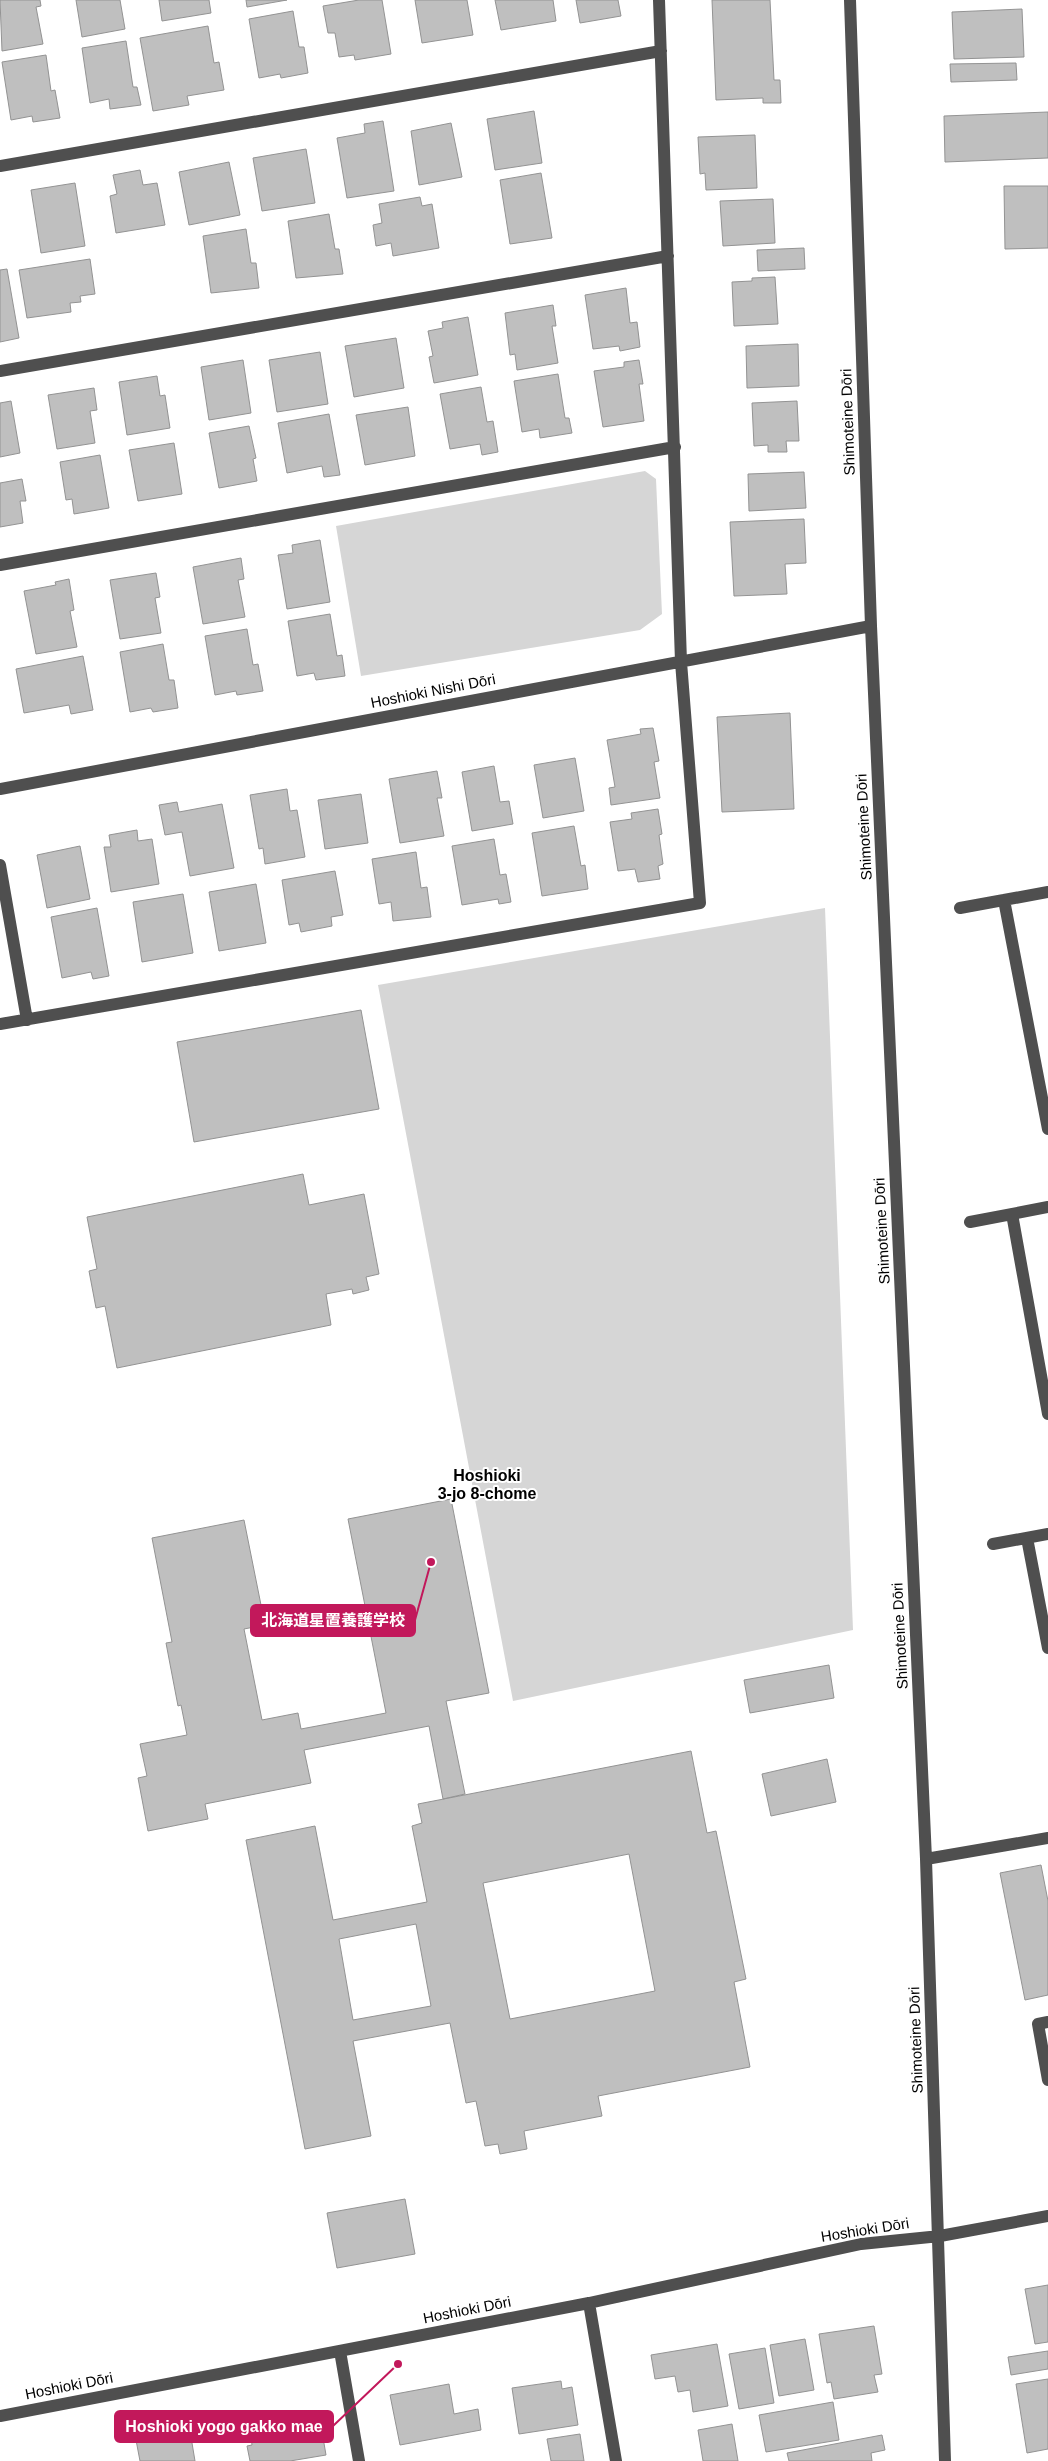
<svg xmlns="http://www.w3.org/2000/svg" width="1048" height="2461" font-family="Arial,'Noto Sans JP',sans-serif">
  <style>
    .green { fill: #d6d6d6 }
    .building { fill: #bfbfbf; stroke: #939393; fill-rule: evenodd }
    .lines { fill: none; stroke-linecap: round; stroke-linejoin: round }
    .minor { stroke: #4f4f4f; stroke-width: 12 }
    .labels { text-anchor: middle; stroke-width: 4; stroke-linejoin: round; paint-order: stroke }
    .street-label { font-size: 15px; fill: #000; stroke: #fff }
    .neighbourhood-label { font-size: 16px; font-weight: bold; fill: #000; stroke: #fff }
    .leader { fill: none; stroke: #c2185b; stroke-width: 2 }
    .callout-dot { fill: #c2185b; stroke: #fff; stroke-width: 2 }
    .callout { fill: #c2185b; stroke: #c2185b; stroke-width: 2 }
    .callout-label { font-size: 16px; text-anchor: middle; font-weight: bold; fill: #fff }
  </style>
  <rect width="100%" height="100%" fill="#fff"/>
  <path class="green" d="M645 471 656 479 662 614 640 630 361 676 336 526Z
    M825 908 853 1630 513 1701 378 985Z"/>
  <path class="building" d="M0 0H40L41 6 36 7 43 44 2 51Z
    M76 0H120L125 29 82 37Z
    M159 0H209L211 13 162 21Z
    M246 0H287L247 7Z
    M359 0H382L391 54 355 60 354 55 339 57 335 33H328L323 6Z
    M415 0H467L473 35 422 43Z
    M495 0H553L556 21 501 30Z
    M576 0H618L621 16 580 23Z
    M712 0H770L774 80H780L781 103H763V98L716 100Z
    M1022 9 1024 57 954 59 952 12Z
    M293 11 299 47H304L308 73 281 78 280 74 259 78 249 19Z
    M208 26 214 63 219 62 224 90 187 96 189 105 153 111 140 38Z
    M126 41 133 87H137L141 105 110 109 109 99 90 103 82 48Z
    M46 55 51 91 55 90 60 118 33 122 32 116 11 120 2 62Z
    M1016 63 1017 80 951 82 950 64Z
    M534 111 542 163 495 170 487 119Z
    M1048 112V158L945 162 944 116Z
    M383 121 394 191 347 198 337 138 365 133 364 124Z
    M451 123 462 177 419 185 411 131Z
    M755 135 757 188 706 190 705 173 700 174 698 137Z
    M306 149 315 203 262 211 253 158Z
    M229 162 240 215 189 225 179 172Z
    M140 170 143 185 157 183 165 225 116 233 110 196 117 194 113 175Z
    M541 173 552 238 510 244 500 180Z
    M75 183 85 246 41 253 31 190Z
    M1004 186H1048V248L1005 249Z
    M420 197 422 206 432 204 439 248 393 256 391 243 376 246 373 225 382 223 379 204Z
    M773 199 775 243 723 246 720 201Z
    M329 214 335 249H339L343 274 296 278 288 221Z
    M246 229 251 263H256L259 288 211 293 203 236Z
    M804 248 805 269 758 271 757 250Z
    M90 259 95 294 80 296 81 302 70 303 71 312 27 318 19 270Z
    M7 269 19 338 0 342V270Z
    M775 277 778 324 734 326 732 282 752 281V278Z
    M626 288 630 323 637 322 640 347 620 351 619 346 593 349 585 295Z
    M553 305 556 326H552L558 363 517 370 515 354 510 355 505 313Z
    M468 317 478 375 434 383 429 357 433 356 428 331 443 328 442 322Z
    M396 338 404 388 354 397 345 346Z
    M798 344 799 386 747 388 746 346Z
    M320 352 328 404 277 412 269 360Z
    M243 360 251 413 209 420 201 367Z
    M639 360 643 384H639L644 421 603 427 594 371 624 367V362Z
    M558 374 565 418H569L572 433 540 438 539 429 522 432 514 381Z
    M157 376 160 396 165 395 170 428 127 435 119 382Z
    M481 387 487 422 493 421 498 452 482 455 480 444 450 449 440 394Z
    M94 388 97 410 90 411 95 443 57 449 48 395Z
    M11 401 20 453 0 457V403Z
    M797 401 799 441H786L787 452H768V445L754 446 752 403Z
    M408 407 415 456 365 465 356 415Z
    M329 414 340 475 324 477 322 466 287 473 278 423Z
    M249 426 256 458 253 459 257 481 219 488 209 433Z
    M174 443 182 494 138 501 129 450Z
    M100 455 109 508 74 514 72 499 66 500 60 462Z
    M804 472 806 508 749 511 748 474Z
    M22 479 26 501H20L23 523 0 527V483Z
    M804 519 806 563 785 564 787 594 734 596 730 522Z
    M320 540 330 602 287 609 278 555 293 553 292 545Z
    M241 558 244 579 238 580 245 617 203 624 193 567Z
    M156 573 160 597 155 598 161 633 120 639 110 580Z
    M69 579 74 610 70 611 77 647 36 654 24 591 56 585 55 582Z
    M330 614 337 656 342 655 345 676 316 680 314 673 297 676 288 621Z
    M247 629 253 665 258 664 263 691 237 695 236 691 215 695 205 636Z
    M163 644 169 680H174L178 708 153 712 151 708 130 712 120 652Z
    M83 656 93 710 71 714 69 705 24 713 16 669Z
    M790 713 794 809 722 812 717 717Z
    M653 728 659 761 654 762 660 798 611 805 609 788 615 787 607 740 641 734 640 729Z
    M575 758 584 811 543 818 534 765Z
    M494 766 500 802 509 801 513 824 472 831 462 772Z
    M437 771 442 798H437L444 836 400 843 389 779Z
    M287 789 290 811 297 810 305 857 265 864 263 848 259 849 250 795Z
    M361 794 368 843 325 849 318 800Z
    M177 802 179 812 222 804 234 868 190 876 182 832 165 835 159 805Z
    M658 809 662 834 659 835 663 864 658 866 660 879 638 882 635 869 618 871 610 822 632 819 631 813Z
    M574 826 581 866 585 865 588 889 542 896 532 833Z
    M137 830 138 841 152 839 159 884 111 892 104 847H111L109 835Z
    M494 839 500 875 506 874 511 902 499 904 498 899 462 905 452 846Z
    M80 846 90 899 47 908 37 855Z
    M416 852 421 888 427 887 431 917 393 921 391 902 379 904 372 859Z
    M335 871 343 915 331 917 332 926 301 932 299 923 289 925 282 880Z
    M256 884 266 943 219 951 209 892Z
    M183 894 193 953 142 962 133 902Z
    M97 908 109 976 93 979 91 972 62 978 51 917Z
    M361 1010 379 1109 194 1142 177 1042Z
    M303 1174 309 1205 364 1194 379 1274 366 1277 369 1290 353 1294 352 1289 326 1294 331 1325 117 1368 105 1306 96 1308 89 1271 97 1269 87 1217Z
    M451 1499 489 1693 446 1701 465 1794 443 1799 429 1726 304 1750 311 1783 205 1804 208 1819 148 1831 138 1778 147 1776 140 1744 187 1735 181 1705 178 1706 166 1643 172 1642 152 1538 244 1520 265 1625 244 1629 262 1720 298 1713 301 1729 386 1713 348 1519Z
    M829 1665 834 1698 750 1713 744 1680Z
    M691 1751 707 1833 716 1831 746 1979 734 1982 750 2067 598 2096 602 2116 524 2131 527 2149 500 2154 498 2144 485 2146 476 2101 466 2103 450 2023 353 2041 371 2136 305 2149 246 1840 315 1826 333 1920 427 1902 412 1826 422 1823 418 1804ZM629 1854 655 1991 510 2019 483 1883ZM416 1924 431 2006 353 2020 339 1939Z
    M827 1759 836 1802 771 1816 762 1774Z
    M1041 1865 1048 1901V1995L1025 2000 1000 1873Z
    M405 2199 415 2254 337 2268 327 2213Z
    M1048 2285V2342L1035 2344 1025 2289Z
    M874 2326 882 2374 874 2375 878 2392 834 2399 831 2382 827 2383 819 2334Z
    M805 2339 814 2390 779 2396 770 2345Z
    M717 2344 728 2406 693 2412 690 2390 678 2392 675 2376 655 2379 651 2355Z
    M765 2348 774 2403 739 2409 729 2354Z
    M1048 2351V2369L1011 2375 1008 2357Z
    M1048 2379V2449L1027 2453 1016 2384Z
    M561 2381 562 2389 572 2387 578 2425 519 2434 512 2388Z
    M449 2384 454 2414 478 2409 481 2430 400 2445 390 2395Z
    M833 2402 839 2440 766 2452 759 2415Z
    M319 2414 326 2455 290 2461H250L247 2446 252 2445 250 2426Z
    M732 2424 738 2461H703L698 2430Z
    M190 2431 195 2461H140L136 2440Z
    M580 2434 584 2461H551L547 2439Z
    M882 2435 885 2450 871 2453 872 2461H789L787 2453Z"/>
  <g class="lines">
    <path class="minor" d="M850 0 871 626 926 1859 945 2461
      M0 166 661 51
      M0 371 668 256
      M0 565 675 447
      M0 789 871 626
      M0 865 27 1020
      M1004 900 1048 1129
      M960 908 1048 892
      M0 1024 700 903 681 662 659 0
      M1012 1214 1048 1414
      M970 1222 1048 1207
      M1027 1538 1048 1648
      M993 1544 1048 1534
      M926 1859 1048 1838
      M1048 2022 1038 2024 1048 2080
      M589 2303 616 2461
      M340 2351 359 2461
      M0 2416 589 2303 861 2244 940 2236 1048 2216"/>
  </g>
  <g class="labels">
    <g class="street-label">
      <text transform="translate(848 422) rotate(-92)" y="5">Shimoteine Dōri</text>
      <text transform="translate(433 691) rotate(-11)" y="5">Hoshioki Nishi Dōri</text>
      <text transform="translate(864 827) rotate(-93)" y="5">Shimoteine Dōri</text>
      <text transform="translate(882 1231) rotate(-93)" y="5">Shimoteine Dōri</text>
      <text transform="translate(900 1636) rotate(-93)" y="5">Shimoteine Dōri</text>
      <text transform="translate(916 2040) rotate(-92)" y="5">Shimoteine Dōri</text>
      <text transform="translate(865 2230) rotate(-9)" y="5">Hoshioki Dōri</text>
      <text transform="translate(467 2310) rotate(-11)" y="5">Hoshioki Dōri</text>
      <text transform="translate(69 2386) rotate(-11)" y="5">Hoshioki Dōri</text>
    </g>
    <g class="neighbourhood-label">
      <text x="487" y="1481">Hoshioki<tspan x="487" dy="18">3-jo 8-chome</tspan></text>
    </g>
  </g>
  <path class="leader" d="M431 1562L415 1620M398 2364L333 2426"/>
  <g class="callout-dot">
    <circle cx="431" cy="1562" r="5"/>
    <circle cx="398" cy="2364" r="5"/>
  </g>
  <g class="callout">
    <rect x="251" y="1605" width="164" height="31" rx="5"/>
    <rect x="115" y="2411" width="218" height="31" rx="5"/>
  </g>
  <g class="callout-label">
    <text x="333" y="1626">北海道星置養護学校</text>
    <text x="224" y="2432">Hoshioki yogo gakko mae</text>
  </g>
</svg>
